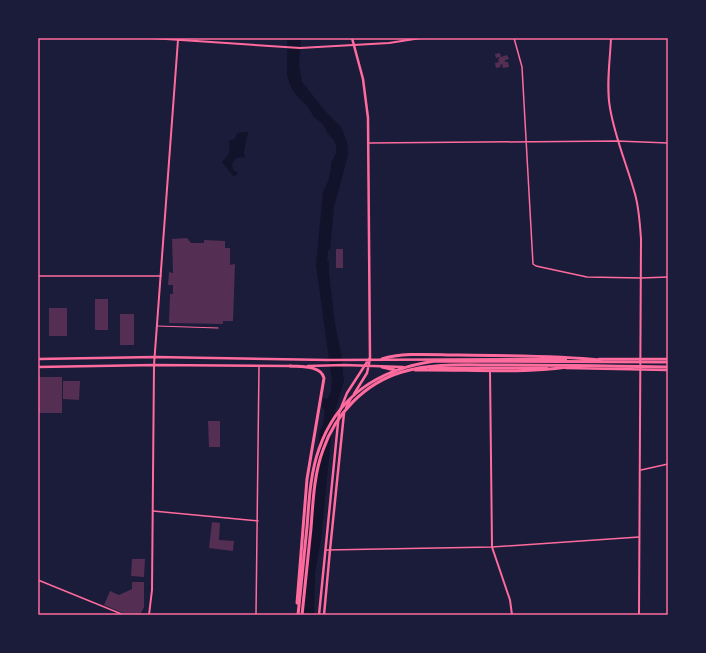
<svg xmlns="http://www.w3.org/2000/svg" width="706" height="653" font-family="'Archivo Narrow',sans-serif">
  <style>
    .water { fill: #12122b }
    .building { fill: #542f53 }
    .lines { fill: none; stroke-linecap: round; stroke-linejoin: round }
    .service { stroke: #ff6b9d; stroke-width: 1 }
    .minor { stroke: #ff6b9d; stroke-width: 1.5 }
    .tertiary { stroke: #ff6b9d; stroke-width: 2 }
    .secondary { stroke: #ff6b9d; stroke-width: 2.5 }
    .primary { stroke: #ff6b9d; stroke-width: 2.5 }
    .trunk { stroke: #ff6b9d; stroke-width: 3 }
    .neatline { fill: none; stroke: #ff6b9d; stroke-width: 1.5 }
  </style>
  <rect width="100%" height="100%" fill="#1b1b3a"/>
  <path class="water" d="M287 38H301L299 65 302 82 326 112 341 127 347 142 348 155 334 207 330 250H328L327 261H329V274L335 324 343 363V374L344 381 333 418 321 540 315 573 314 615H304L320 430 323 425 325 410 322 407 323 399 328 398 331 391 332 381 316 265 323 192 329 179 331 168V163L336 153V145L334 140 328 134 323 124 314 117 308 107 296 95 290 85 287 74Z
    M248 132 244 152 245 157 236 158 232 164 233 170 238 173 234 177 222 162C230 155 230 151 229 141L235 139 237 133Z"/>
  <path class="building" d="M500 53 501 57 507 55 509 59 505 60V62H508L509 67 503 68 502 64 500 65 501 67 496 68 495 63 499 62 498 59 500 58 499 57 496 58 495 54Z
    M187 238 191 243H204V240L225 241V248H230V265L235 264 233 321H223V324L169 323 170 294H173V285H168L169 272 173 273 172 239Z
    M336 249H343V268H336Z
    M95 299H108V330H95Z
    M49 308H67V336H49Z
    M120 314H134V345H120Z
    M38 377H62V413H38Z
    M63 381H80L79 400 63 399Z
    M208 421H220V447H209Z
    M212 522 220 523 219 540 234 541 233 551 209 548Z
    M132 559H145L144 577 131 576Z
    M132 582H144V607L140 615H128L104 605 110 591 119 595 132 589Z"/>
  <g class="lines">
    <path class="service" d="M157 326 218 328"/>
    <path class="minor" d="M514 38 522 67 533 264 536 266 587 277 641 278 668 277
      M369 143 617 141 668 143
      M38 276H161
      M641 470 668 464
      M153 511 258 521
      M326 550 492 547 639 537
      M38 580 124 615
      M256 615 259 366"/>
    <path class="tertiary" d="M151 38 300 48 389 43 421 38
      M611 38C610 61 606 86 610 108 615 138 627 165 635 194 639 208 640 224 641 239L639 615
      M490 371 492 547 510 600 512 615
      M149 615 152 590 154 365 178 40"/>
    <path class="secondary" d="M352 38 363 79 368 118 370 359"/>
    <path class="primary" d="M38 359 155 357 328 360 566 359
      M599 359H668
      M308 366 344 365 403 367
      M38 367 154 365 291 366
      M430 368H547
      M566 368 668 370
      M354 394 367 373 370 359
      M346 408 351 398
      M319 615 339 413 347 393 369 359
      M324 615 330 550 344 413"/>
    <path class="trunk" d="M382 359C403 352 436 355 458 355 506 356 553 355 600 360
      M290 366C300 367 321 365 324 378L307 479 297 603
      M382 367 395 370
      M415 370C465 369 517 374 567 367
      M298 615C301 586 304 557 307 527 309 502 310 474 319 449 338 394 380 369 435 361L668 362
      M302 615C305 586 308 557 311 528 313 502 314 474 323 450 335 414 365 383 402 372 432 363 464 365 495 365 553 365 610 366 668 367"/>
  </g>
  <rect width="706" height="653" fill="none" stroke="#1b1b3a" stroke-width="78"/>
  <rect x="39" y="39" width="628" height="575" class="neatline"/>
</svg>
